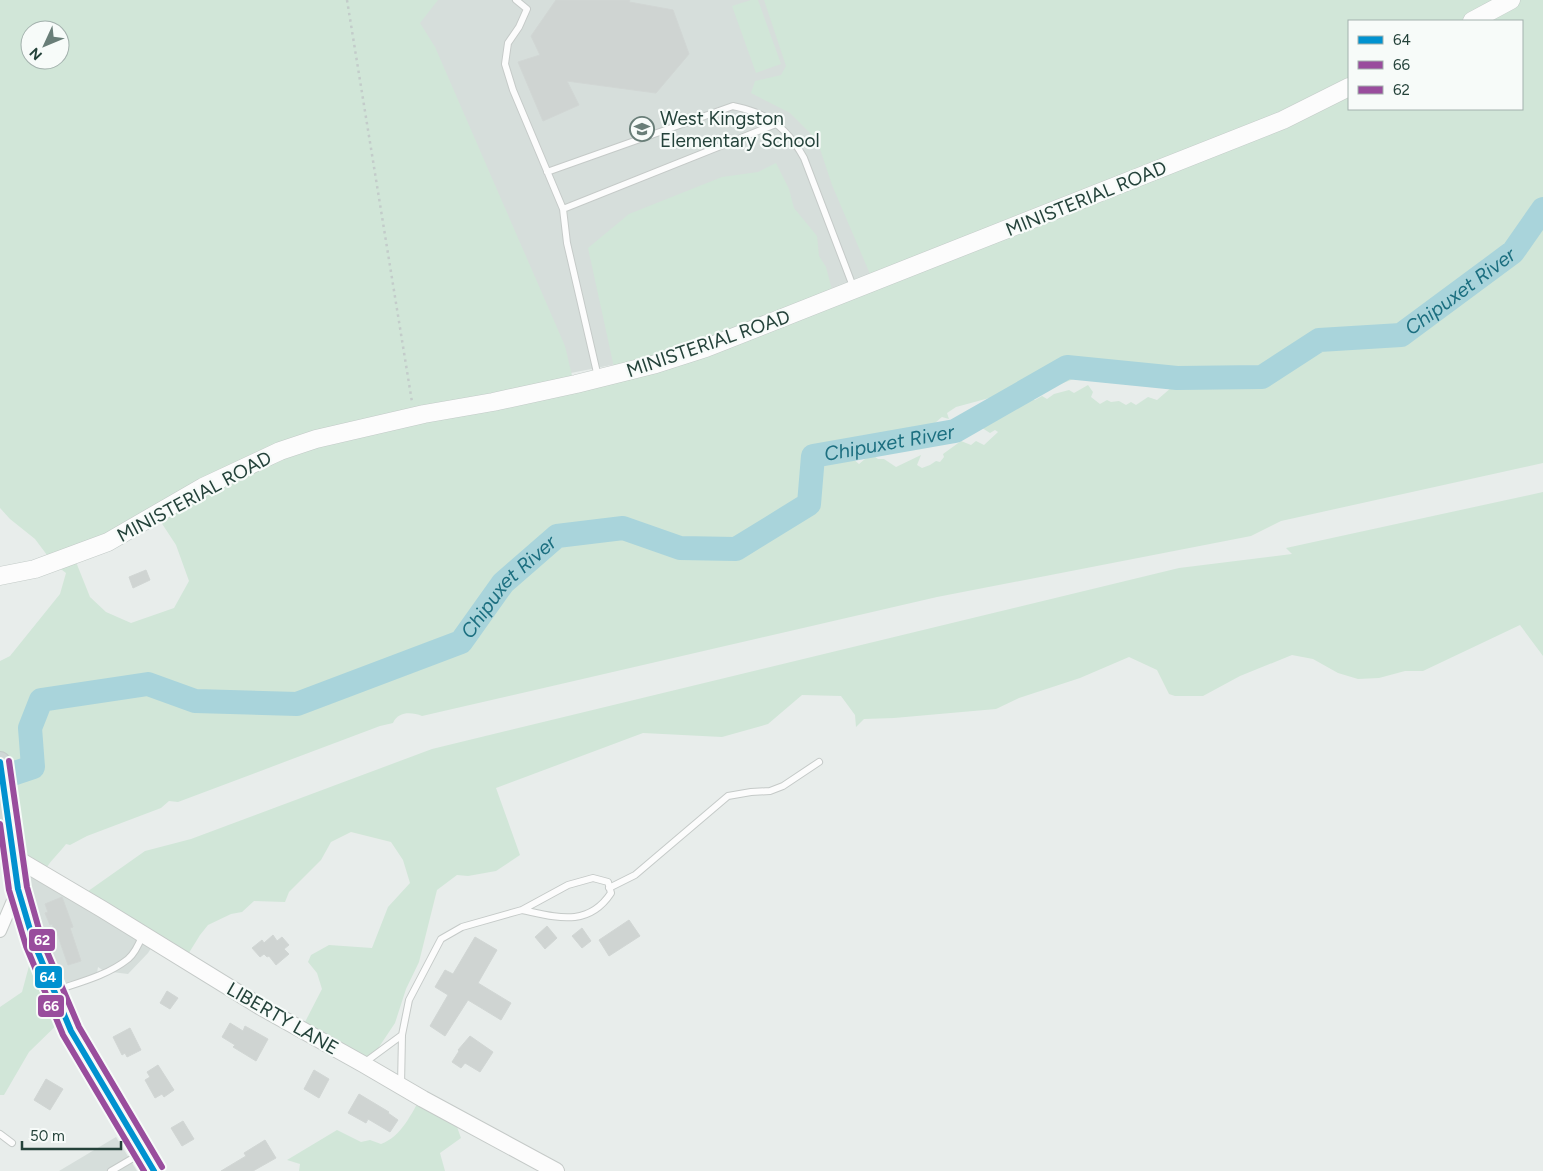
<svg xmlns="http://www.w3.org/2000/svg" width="1543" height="1171" font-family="Figtree,sans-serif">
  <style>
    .built { fill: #d6dedb }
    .green { fill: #d1e6d8; fill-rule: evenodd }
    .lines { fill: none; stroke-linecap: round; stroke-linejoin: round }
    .river { stroke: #a9d4db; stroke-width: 24 }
    .building { fill: #cfd4d2; stroke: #d1d6d4 }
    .service-casing { stroke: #c5cac8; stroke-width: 8 }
    .minor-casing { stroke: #c5cac8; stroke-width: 14 }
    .tertiary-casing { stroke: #c5cac8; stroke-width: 18 }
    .secondary-casing { stroke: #c3cbc8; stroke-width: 19 }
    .primary-casing { stroke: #c3ccc9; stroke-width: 22 }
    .path { stroke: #c3ccca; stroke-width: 2.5; stroke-dasharray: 2.5 4; stroke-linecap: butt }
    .service { stroke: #fcfcfc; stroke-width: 6 }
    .minor { stroke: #fcfcfc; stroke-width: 12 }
    .tertiary { stroke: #fcfcfc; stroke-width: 16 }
    .secondary { stroke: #fcfcfc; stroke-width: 18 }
    .primary { stroke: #cfd7d5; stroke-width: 20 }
    .bus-1-casing { stroke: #f7fbf9; stroke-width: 10 }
    .bus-2-casing { stroke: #f7fbf9; stroke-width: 10 }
    .bus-3-casing { stroke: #f7fbf9; stroke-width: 10 }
    .bus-1 { stroke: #0092d0; stroke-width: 6 }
    .bus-2 { stroke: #994d9d; stroke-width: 6 }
    .bus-3 { stroke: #994d9d; stroke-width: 6 }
    .labels { text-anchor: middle; stroke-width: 4.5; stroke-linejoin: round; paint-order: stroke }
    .poi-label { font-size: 19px; fill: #24423a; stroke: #f7fbf9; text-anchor: start }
    .street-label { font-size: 19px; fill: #24423a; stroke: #f7fbf9 }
    .water-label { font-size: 20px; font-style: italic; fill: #1c6f80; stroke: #f7fbf9 }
    .line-badge { stroke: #f7fbf9; stroke-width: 2 }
    .badge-label { font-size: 14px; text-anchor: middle; font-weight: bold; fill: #fff }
  </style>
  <rect width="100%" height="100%" fill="#e8edeb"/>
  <path class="built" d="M377 0H802L917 257 642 359 520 383Z
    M22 851 157 939 148 953 128 974 104 971 98 967 97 973 88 983 58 992 31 904Z
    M116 1137 137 1171H59Z"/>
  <path class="green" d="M0 0H438L420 23 435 47 565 346 574 384 615 372 588 248 629 214 722 177 758 172 776 163 789 189 794 208 817 236 819 256 826 267 834 298 873 281 832 185 817 140 790 113 751 93 755 81 781 75 786 66 764 0H1543V463L1281 521 1251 536 937 597 422 716C412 712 398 711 393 723L380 726 178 802 169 801 161 808 87 836 70 845 66 844C60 852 53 858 47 867L22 851 0 809V661L10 656 60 594 66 573 53 563 35 539 10 519 0 508ZM1349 21H1522V109H1349ZM30 30H60V60H30ZM1182 372 1187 375 1189 381 1176 389 1172 387 1157 400 1148 397 1136 405 1131 402 1126 405 1119 401 1111 402 1107 400 1100 404 1091 397 1093 392 1088 385 1074 393 1069 390 1054 394 1047 399 1042 396 1035 400H1027L1004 412 999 410 979 426 990 433 995 430 998 432 984 445 976 441 971 445 961 441 943 454 944 457 940 462 936 461 930 465 922 468 917 465 921 455 896 467 884 459H878L871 454 859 464 846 453 842 455H837L834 447C845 441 863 432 876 436L885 432 892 434C901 428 914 432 925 429 931 427 936 422 942 417L949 419 947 413 956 407 1019 390 1058 385 1084 375 1116 378ZM157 516 176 545 189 581 174 608 131 623 106 612 90 597 74 557Z
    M751 0H758L781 64 756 73 732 6Z
    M1543 492V656L1520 625 1423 671H1405L1379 678 1358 679 1338 673 1313 659 1292 655 1240 676 1203 696H1175L1169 694 1157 670 1129 657 1080 678 1019 698 996 709 894 718 864 719 856 727 855 715 841 696 802 695 768 724 722 737 643 733 496 788 520 855 496 871 468 876 457 875 437 890 419 962 406 989 395 1023 369 1062 304 1024 322 989 317 973 308 962 311 955 329 945 372 948 388 907 410 883 403 860 391 842 351 832 331 842 321 860 289 892 285 902 254 901 242 912 231 914 208 925 200 935 187 956 84 894 145 851 191 839 432 749 1179 568 1292 554 1286 548Z
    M41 951 68 1014 29 1052 4 1095H0V1007L22 992 29 966Z
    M422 1095 452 1113 461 1138 440 1153 445 1171H299L300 1164 287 1160 337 1130 361 1142 370 1140 381 1144C401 1137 412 1113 422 1095Z"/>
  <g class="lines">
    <path class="river" id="s1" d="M12 774 33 767 30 728 41 700 148 684 195 701 297 704 461 642 503 583 557 536 623 528 680 548 736 549 809 504 813 456 955 431 1067 367 1177 378 1262 377 1319 340 1401 335 1513 252 1543 209"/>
  </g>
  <path class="building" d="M556 0H630L629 2 673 10 689 54 656 93 567 81 579 105 543 121 518 62 540 55 531 36Z
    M146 570 150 580 133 588 129 577Z
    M62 897 73 927 70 928 81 961 68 965 57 933 56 934 52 924 50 925 45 913 48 912 45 904Z
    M629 920 640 936 609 956 599 940Z
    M547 926 557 938 545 949 535 937Z
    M582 928 591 941 582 948 572 936Z
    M273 935 277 941 282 937 289 945 284 949 289 954 276 965 269 956 267 957 264 954 260 957 252 948 262 940 264 943Z
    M475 937 497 950 478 983 511 1003 501 1020 468 1000 445 1036 430 1026 448 995 435 987 445 970 453 974Z
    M167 991 178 998 170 1009 160 1003Z
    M230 1023 243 1031 245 1026 268 1039 256 1061 233 1047 235 1045 222 1037Z
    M130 1028 141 1050 127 1057 125 1053 122 1055 113 1037Z
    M470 1036 493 1052 480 1072 465 1063 461 1068 452 1062 459 1051 458 1050Z
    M158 1065 174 1090 164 1097 162 1094 155 1098 145 1080 150 1077 147 1072Z
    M314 1070 329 1079 319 1098 304 1089Z
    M46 1079 63 1089 50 1110 34 1100Z
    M359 1094 389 1112 388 1113 398 1120 390 1132 368 1119 366 1123 348 1113Z
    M183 1121 194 1139 182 1146 171 1128Z
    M265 1140 276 1158 253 1171H221L246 1156 244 1153Z"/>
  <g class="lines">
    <defs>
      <path id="service" d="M516 0 527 9 519 27 508 43 505 64 513 90 563 209 567 243 598 377
        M547 172 733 106C741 108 751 110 759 114 779 122 794 140 804 158L854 289
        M563 209 776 124
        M609 888 635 875 728 796 751 792 770 791 783 786 819 762
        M57 990C81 982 108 975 128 959 135 953 139 944 142 936
        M402 1035 409 1000 441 939 462 927 522 910 568 885 593 878 608 882 611 893C588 928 556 917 522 910
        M364 1063 402 1035 401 1085
        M0 1134 12 1143
        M111 1171 140 1154"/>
      <path id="minor" d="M0 931 18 889"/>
      <path id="tertiary" d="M14 857 102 909 261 1007 363 1064 423 1099 556 1171"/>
      <path id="secondary" d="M1472 21 1511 0
        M0 576 35 569 108 542 203 487 280 451 316 439 424 414 493 402 576 384 656 364 706 348 1283 120 1349 87"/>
      <path id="primary" d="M0 762 18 889 34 943 71 1031 154 1171"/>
    </defs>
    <use href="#service" class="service-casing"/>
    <use href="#minor" class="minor-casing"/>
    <use href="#tertiary" class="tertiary-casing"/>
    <use href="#secondary" class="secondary-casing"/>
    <use href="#primary" class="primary-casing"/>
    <path class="path" d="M347 0 412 402"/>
    <use href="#service" class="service"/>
    <use href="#minor" class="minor"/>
    <use href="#tertiary" class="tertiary"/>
    <use href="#secondary" class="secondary"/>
    <use href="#primary" class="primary"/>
    <defs>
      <path id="bus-1" d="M0 762 18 889 34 943 71 1031 154 1171"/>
      <path id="bus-2" d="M0 824 9 890 26 946 63 1035 144 1171"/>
      <path id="bus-3" d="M9 761 27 887 42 940 79 1027 162 1167"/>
    </defs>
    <use href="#bus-1" class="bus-1-casing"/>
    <use href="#bus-2" class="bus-2-casing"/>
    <use href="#bus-3" class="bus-3-casing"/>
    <use href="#bus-1" class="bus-1"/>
    <use href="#bus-2" class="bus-2"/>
    <use href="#bus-3" class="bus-3"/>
  </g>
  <defs>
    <symbol id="school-ring" viewBox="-11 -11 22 22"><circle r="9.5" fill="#f7fbf9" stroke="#697e78" stroke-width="1.5"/><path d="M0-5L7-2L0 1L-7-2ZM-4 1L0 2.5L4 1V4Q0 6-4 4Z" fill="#697e78"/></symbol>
  </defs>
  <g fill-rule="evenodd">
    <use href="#school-ring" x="628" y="115" width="28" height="28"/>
  </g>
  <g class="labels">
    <g class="poi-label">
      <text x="660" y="125">West Kingston<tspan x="660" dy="22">Elementary School</tspan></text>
    </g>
    <g class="street-label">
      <text transform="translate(1086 198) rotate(-22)" y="7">MINISTERIAL ROAD</text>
      <text transform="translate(708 343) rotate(-19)" y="7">MINISTERIAL ROAD</text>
      <text transform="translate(194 496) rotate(-28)" y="7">MINISTERIAL ROAD</text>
      <text transform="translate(283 1018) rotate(30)" y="7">LIBERTY LANE</text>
    </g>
    <g class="water-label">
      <text dy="7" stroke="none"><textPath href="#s1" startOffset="1680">Chipuxet River</textPath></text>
      <text dy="7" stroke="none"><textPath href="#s1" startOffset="1065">Chipuxet River</textPath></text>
      <text dy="7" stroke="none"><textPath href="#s1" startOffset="600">Chipuxet River</textPath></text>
    </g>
  </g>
  <g class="line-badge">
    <rect x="28" y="928" width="28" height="24" rx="5" fill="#994d9d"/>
    <rect x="34" y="965" width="29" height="24" rx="5" fill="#0092d0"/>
    <rect x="37" y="994" width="28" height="24" rx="5" fill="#994d9d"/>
  </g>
  <g class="badge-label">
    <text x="42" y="945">62</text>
    <text x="48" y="982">64</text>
    <text x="51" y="1011">66</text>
  </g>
  <rect x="1348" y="20" width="175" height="90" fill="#f7fbf9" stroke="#a3b1ad"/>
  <rect x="1358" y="36" width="25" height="8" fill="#0092d0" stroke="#a3b1ad"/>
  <text x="1393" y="45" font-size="15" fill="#24423a">64</text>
  <rect x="1358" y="61" width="25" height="8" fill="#994d9d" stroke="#a3b1ad"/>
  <text x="1393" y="70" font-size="15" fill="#24423a">66</text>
  <rect x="1358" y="86" width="25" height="8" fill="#994d9d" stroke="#a3b1ad"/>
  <text x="1393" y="95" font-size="15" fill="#24423a">62</text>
  <g transform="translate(45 45) rotate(226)"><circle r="24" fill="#f7fbf9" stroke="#a3b1ad"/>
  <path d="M0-4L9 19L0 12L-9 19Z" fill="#697e78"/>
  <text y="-8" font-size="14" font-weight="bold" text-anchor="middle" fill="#24423a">N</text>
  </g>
  <path d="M22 1141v8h99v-8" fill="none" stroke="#24423a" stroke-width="2.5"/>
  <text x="30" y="1141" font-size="15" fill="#24423a" stroke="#f7fbf9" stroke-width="4" paint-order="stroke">50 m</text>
</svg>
